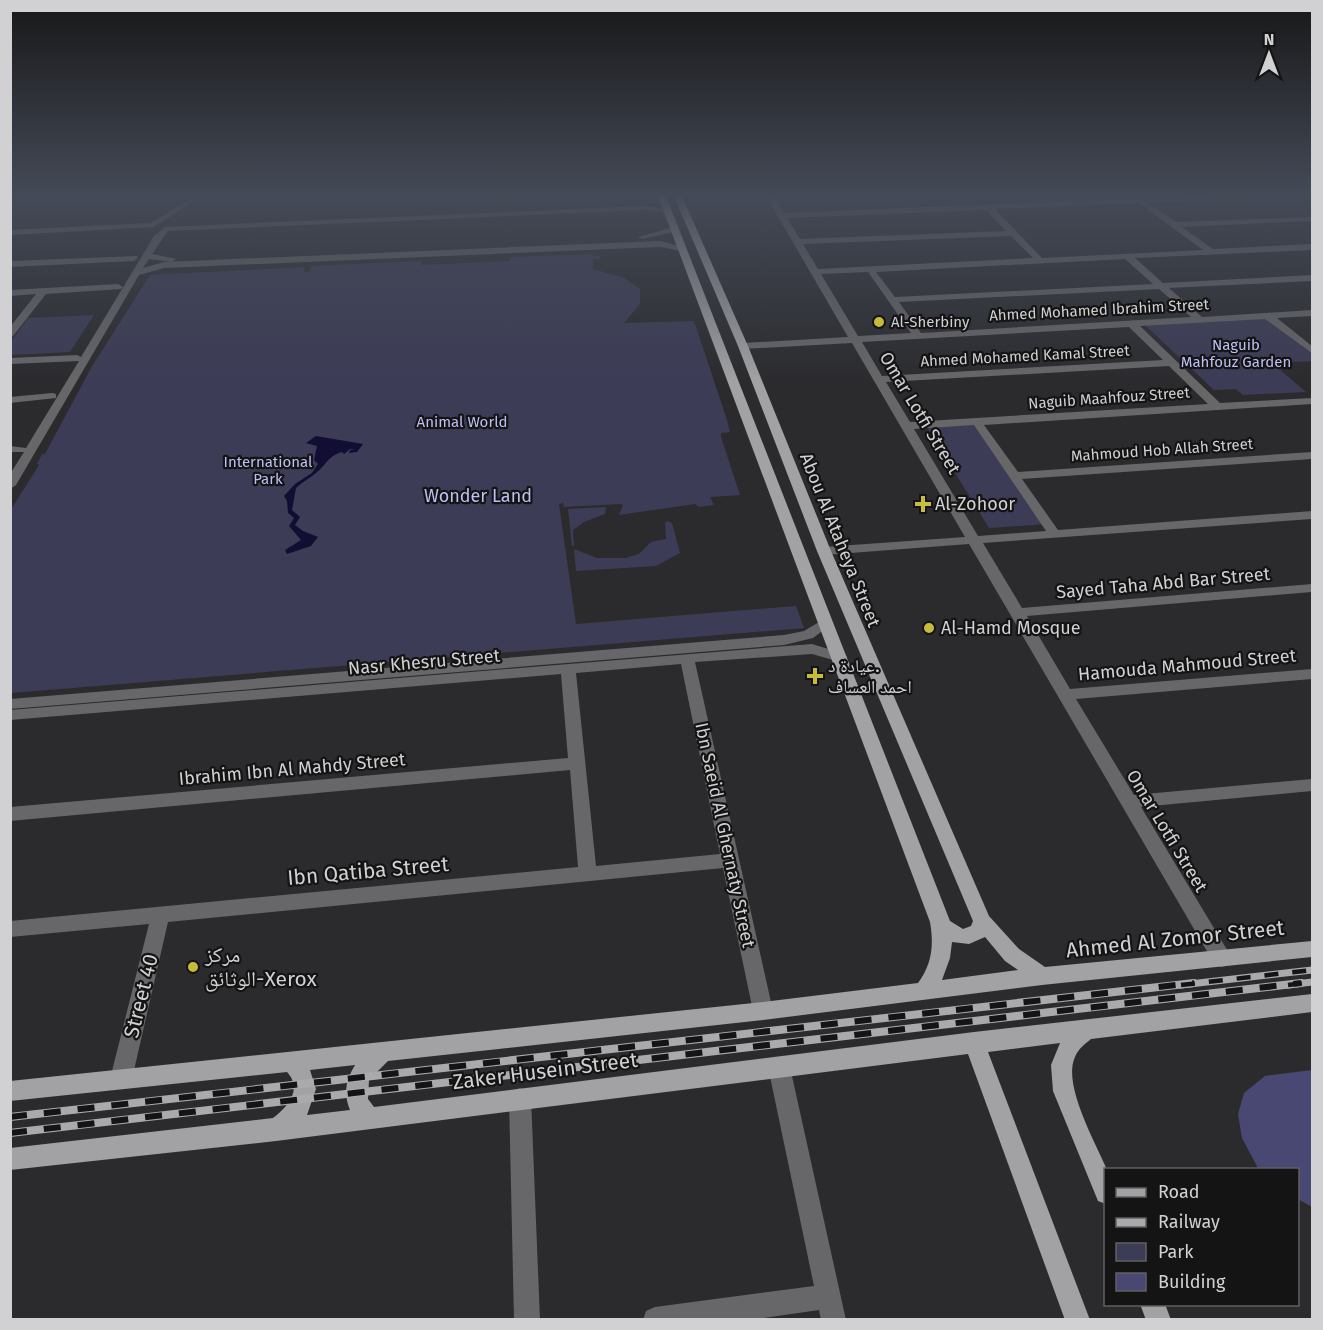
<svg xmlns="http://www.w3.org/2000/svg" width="1323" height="1330" font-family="'Fira Sans','Noto Naskh Arabic',sans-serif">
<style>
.green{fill:#3c3c56}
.water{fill:#120d32}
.building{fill:#494872}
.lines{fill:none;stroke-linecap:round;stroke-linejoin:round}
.minor{fill:#676769;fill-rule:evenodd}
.major{fill:#a2a2a5;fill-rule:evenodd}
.rail-far1-casing{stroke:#aaaaad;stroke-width:7}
.rail-casing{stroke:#aaaaad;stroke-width:8}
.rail-far1{stroke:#141415;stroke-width:4.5;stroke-dasharray:14;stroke-linecap:butt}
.rail{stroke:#141415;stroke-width:6;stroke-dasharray:17;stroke-linecap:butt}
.poi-dot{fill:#c7bb3b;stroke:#141415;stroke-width:2}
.labels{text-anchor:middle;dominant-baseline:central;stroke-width:4.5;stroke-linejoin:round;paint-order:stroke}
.far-street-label{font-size:15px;fill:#d1d1d3;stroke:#141415}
.far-poi-label{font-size:15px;fill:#d1d1d3;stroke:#141415;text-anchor:start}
.far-park-label{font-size:15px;fill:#bfbff8;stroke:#141415}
.street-label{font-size:18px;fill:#d1d1d3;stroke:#141415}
.park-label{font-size:18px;fill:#bfbff8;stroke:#141415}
.poi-label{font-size:18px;fill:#d1d1d3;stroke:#141415;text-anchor:start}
.near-street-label{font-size:21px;fill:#d1d1d3;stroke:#141415}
.near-poi-label{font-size:21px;fill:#d1d1d3;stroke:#141415;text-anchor:start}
</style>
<rect width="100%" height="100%" fill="#2b2b2e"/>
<g class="green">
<polygon points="593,254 593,256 600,256 600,259 593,259 593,269 624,278 640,289 640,304 624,323 694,321 727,420 730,432 721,433 721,437 740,495 710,497 714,505 699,507 695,504 619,515 623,505 621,504 563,507 564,503 559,504 576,624 796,606 804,628 11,693 10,511 39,465 37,464 42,454 45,454 91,368 150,275 305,267 304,272 309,272 311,266 420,261 422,265 510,261 511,257"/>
<polygon points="94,315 70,352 11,355 11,341 28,318"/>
<polygon points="1268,318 1312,353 1312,361 1272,363 1306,392 1243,395 1236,389 1214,390 1144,324"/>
<polygon points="977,424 1048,524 989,528 927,427"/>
<polygon points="606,507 605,514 584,522 573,530 574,546 572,546 568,509"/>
<polygon points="667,521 672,523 680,553 656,566 576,571 574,549 597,558 625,558 639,554 651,542 666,539 665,523"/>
</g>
<path class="water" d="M316,436L363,444L357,452L349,453L350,450H355L350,449L344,454L342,452C328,456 326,465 316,473C309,479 302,482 296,488L292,510L300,517L295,525L303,531L318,537L311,546L287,554L285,550L301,540L289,526L294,518L288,513L287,501L284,496L295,484L312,473L318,464L314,460L317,446L306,443Z"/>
<polygon class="building" points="1312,1070 1312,1207 1298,1199 1298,1170 1259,1170 1242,1138 1238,1114 1244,1093 1265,1076"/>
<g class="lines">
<g class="minor">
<polygon points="194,196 203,196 153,227 10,235 10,230 151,223"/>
<path d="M766,196H774L784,213L1140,198L1250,196L1246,198L1148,203L1176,222L1312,217V221L1182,227L1213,249L1312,244V250L1135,258L1163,283L1312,275V281L1169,288L1202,317L1312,310V316L1277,318L1312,346V353L1265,319L1140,326L1220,403L1312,398V404L984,425L1018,472L1312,452V459L1022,479L1058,530L1312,511V519L983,543L1022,608L1312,584V592L1027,616L1070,689L1312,669V679L1076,699L1134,795L1312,779V791L1141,807L1229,953L1232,959L1229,965L1222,967L1215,965L969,544L824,555L817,551L824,547L965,537L852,343L743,349L738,346L743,343L848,337ZM1139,203L1203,250L1042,258L995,209ZM986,210L1006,231L800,239L787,218ZM1011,236L1033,258L818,269L803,244ZM1125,259L1153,284L895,297L876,272ZM868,272L911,333L858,336L821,274ZM1159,289L1191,317L921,333L899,302ZM1129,327L1163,360L882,376L862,342ZM1169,366L1208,404L910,422L886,382ZM974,425L1046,531L978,536L914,429Z"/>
<polygon points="645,206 671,210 667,212 645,210 168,231 152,254 176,259 172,262 149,259 143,268 164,262 634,242 661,241 685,248 681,251 661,247 634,248 164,268 139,275 16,485 10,489 10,474 24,452 10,452 10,446 26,448 79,361 10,364 10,358 77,355 81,357 154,236 165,227"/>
<polygon points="674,227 677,227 677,231 642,239 638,237"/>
<polygon points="137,256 138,258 134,261 10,267 10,261"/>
<polygon points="118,284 123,287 121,289 46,294 13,336 10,337 10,327 36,294 10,296 10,290"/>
<polygon points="52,393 56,394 56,398 10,403 10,397"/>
<polygon points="826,618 833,623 813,638 784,645 10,709 10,699 784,635 804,631"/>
<path d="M812,644L845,654L847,657L840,662L812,654L695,662L773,1011L770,1017L763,1020L756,1017L753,1011L723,868L168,922L132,1079L129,1086L121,1089L113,1086L110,1079L149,924L10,937V921L578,867L570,770L10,821V807L568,758L561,674L10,720V710ZM681,664L720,854L596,866L576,673Z"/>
<polygon points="779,1057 787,1060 790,1067 846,1320 821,1320 819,1310 749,1320 643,1320 646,1311 655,1307 814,1286 768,1067 771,1060"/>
<polygon points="520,1088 528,1091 531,1098 540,1320 514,1320 509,1098 512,1091"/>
</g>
<g class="major">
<path d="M658,196H666L950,921L963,929L971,926L973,921L817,551L738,346L674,196H682L748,346L831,551L989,916L1019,949L1045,967L1312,941V957L1042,985L763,1020L388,1061L369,1080L368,1099L374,1107L974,1032L1312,994V1012L1091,1039C1085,1044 1078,1049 1075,1057C1062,1085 1096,1143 1107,1170H1106V1204L1098,1201L1053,1091L1051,1065L1060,1043L988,1052L1090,1320H1065L968,1054L276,1141L10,1170V1148L273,1118C288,1107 303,1089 287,1072L10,1101V1081L763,1002L918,983C932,964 934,945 930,922ZM985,937L1005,961L1018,970L942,980L950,958L952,942L969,944ZM355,1065C346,1080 343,1093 350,1110L307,1115L316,1089L310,1070Z"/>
<polygon points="1140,1304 1165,1304 1171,1320 1146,1320"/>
</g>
<defs>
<g id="rail-far1">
<polyline points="1181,985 1312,970"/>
<polyline points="1288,985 1312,982"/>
</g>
<g id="rail">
<polyline points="10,1117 1194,983"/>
<polyline points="10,1133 1301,983"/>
</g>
</defs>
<use href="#rail-far1" class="rail-far1-casing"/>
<use href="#rail" class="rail-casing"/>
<use href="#rail-far1" class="rail-far1"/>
<use href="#rail" class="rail"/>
</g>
<linearGradient id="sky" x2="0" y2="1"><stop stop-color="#181819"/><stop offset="0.51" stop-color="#444a57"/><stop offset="1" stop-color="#444a57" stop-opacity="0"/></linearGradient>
<rect width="1323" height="382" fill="url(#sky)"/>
<g class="poi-dot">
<circle cx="879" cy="322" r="6"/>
<path d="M920 495h6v6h6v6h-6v6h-6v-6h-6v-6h6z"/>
<circle cx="929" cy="628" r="6"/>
<path d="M812 667h6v6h6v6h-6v6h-6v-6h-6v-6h6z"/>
<circle cx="193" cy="967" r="6"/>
</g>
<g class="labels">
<g class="far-street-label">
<text transform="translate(1099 310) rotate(-3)">Ahmed Mohamed Ibrahim Street</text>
<text transform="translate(1025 356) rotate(-3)">Ahmed Mohamed Kamal Street</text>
<text transform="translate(1109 398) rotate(-4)">Naguib Maahfouz Street</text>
<text transform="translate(1162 450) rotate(-4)">Mahmoud Hob Allah Street</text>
</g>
<g class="far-poi-label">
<text x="891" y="322">Al-Sherbiny</text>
</g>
<g class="far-park-label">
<text x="1236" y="345">Naguib<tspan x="1236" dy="17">Mahfouz Garden</tspan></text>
<text x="462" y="422">Animal World</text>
<text x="268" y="462">International<tspan x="268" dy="17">Park</tspan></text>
</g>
<g class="street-label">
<text transform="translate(920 413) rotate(59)">Omar Lotfi Street</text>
<text transform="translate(840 540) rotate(68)">Abou Al Ataheya Street</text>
<text transform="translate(1163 583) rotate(-5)">Sayed Taha Abd Bar Street</text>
<text transform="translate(424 662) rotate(-5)">Nasr Khesru Street</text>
<text transform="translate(1187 665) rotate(-5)">Hamouda Mahmoud Street</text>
<text transform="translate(292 769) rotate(-5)">Ibrahim Ibn Al Mahdy Street</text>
<text transform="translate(1167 831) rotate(59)">Omar Lotfi Street</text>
<text transform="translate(725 835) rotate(78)">Ibn Saeid Al Ghernaty Street</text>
</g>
<g class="park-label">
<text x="478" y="496">Wonder Land</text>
</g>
<g class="poi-label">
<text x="935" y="504">Al-Zohoor</text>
<text x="941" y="628">Al-Hamd Mosque</text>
<text x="828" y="666">عيادة د.<tspan x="828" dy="21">احمد العساف</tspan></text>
</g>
<g class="near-street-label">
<text transform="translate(368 871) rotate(-5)">Ibn Qatiba Street</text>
<text transform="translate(1175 939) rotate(-6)">Ahmed Al Zomor Street</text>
<text transform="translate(141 996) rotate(-76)">Street 40</text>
<text transform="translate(545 1071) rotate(-7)">Zaker Husein Street</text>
</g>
<g class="near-poi-label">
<text x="205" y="955">مركز<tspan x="205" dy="24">الوثائق-Xerox</tspan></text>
</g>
</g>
<rect width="1323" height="1330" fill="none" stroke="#d1d1d3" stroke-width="24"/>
<rect x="1104" y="1168" width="195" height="138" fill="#141415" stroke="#606061" stroke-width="1.5"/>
<rect x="1116" y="1188" width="30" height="9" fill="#a2a2a5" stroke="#606061" stroke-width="1.5"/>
<text x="1158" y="1198" font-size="18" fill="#d1d1d3">Road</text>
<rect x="1116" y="1218" width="30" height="9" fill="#aaaaad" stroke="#606061" stroke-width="1.5"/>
<text x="1158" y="1228" font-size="18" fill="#d1d1d3">Railway</text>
<rect x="1116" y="1243" width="30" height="18" fill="#3c3c56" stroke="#606061" stroke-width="1.5"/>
<text x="1158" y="1258" font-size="18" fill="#d1d1d3">Park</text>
<rect x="1116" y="1273" width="30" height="18" fill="#494872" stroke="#606061" stroke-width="1.5"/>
<text x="1158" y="1288" font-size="18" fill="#d1d1d3">Building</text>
<g transform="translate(1269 54)" stroke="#141415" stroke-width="4.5" paint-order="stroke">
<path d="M0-4.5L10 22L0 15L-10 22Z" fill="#d1d1d3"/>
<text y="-9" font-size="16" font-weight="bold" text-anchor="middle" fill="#d1d1d3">N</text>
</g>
</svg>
